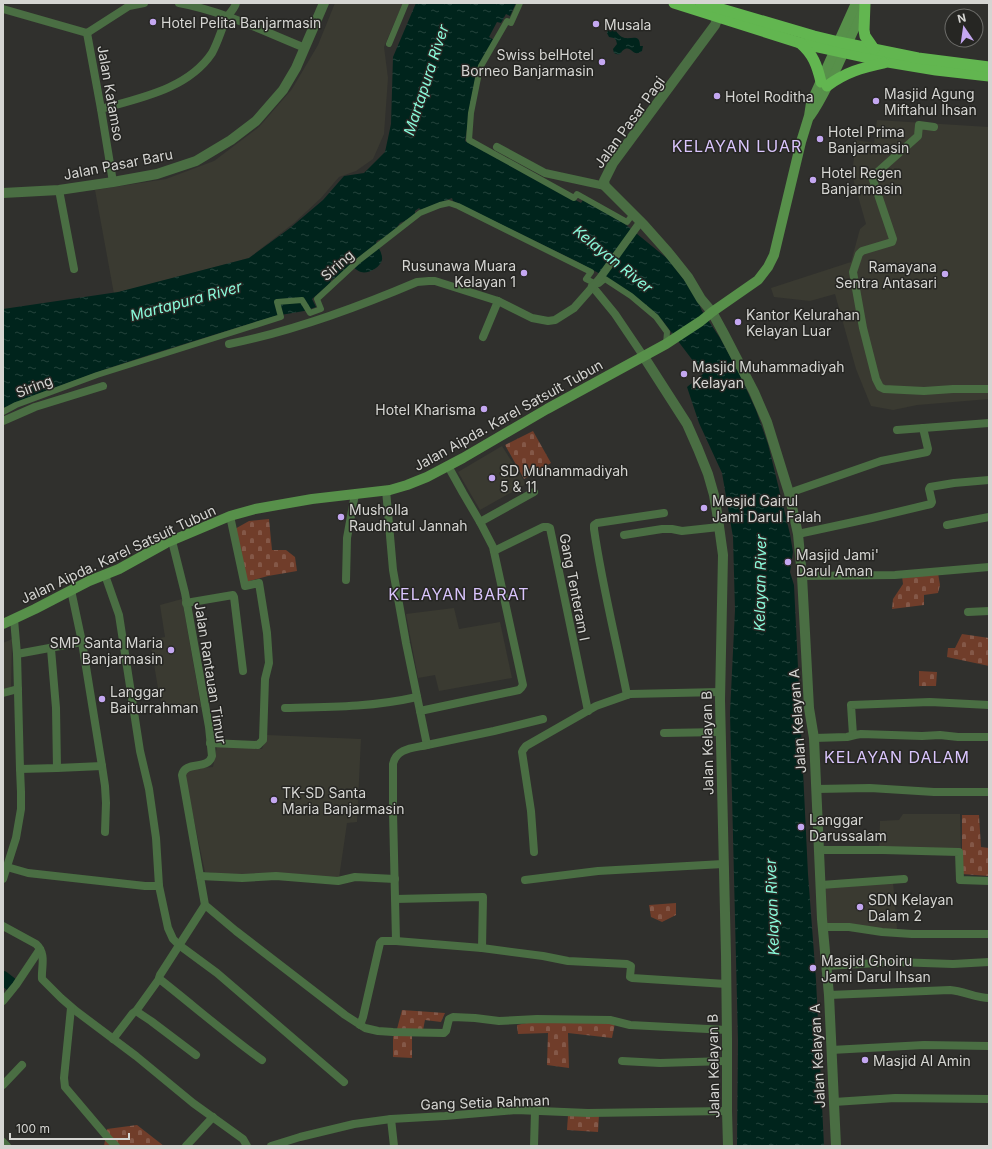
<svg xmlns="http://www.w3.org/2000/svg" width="992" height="1149" font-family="Inter,sans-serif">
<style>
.built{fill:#3a3a31}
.cemetery{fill:url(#cemetery-stones)}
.water{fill:url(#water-ripples)}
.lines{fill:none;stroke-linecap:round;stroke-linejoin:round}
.river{stroke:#00241c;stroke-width:14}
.pedestrian{stroke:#4a6e43;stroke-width:6}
.minor{stroke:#4a6e43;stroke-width:8}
.tertiary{stroke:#4a6e43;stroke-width:10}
.secondary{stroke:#57904a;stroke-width:10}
.trunk{stroke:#62b650;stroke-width:11}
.poi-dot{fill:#c4a7f1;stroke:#262623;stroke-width:1.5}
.labels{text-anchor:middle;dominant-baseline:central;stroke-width:3;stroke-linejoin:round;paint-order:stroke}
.poi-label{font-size:14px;fill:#d5d5d2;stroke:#262623;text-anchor:start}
.street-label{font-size:14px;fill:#d5d5d2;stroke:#262623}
.water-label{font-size:15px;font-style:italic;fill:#89fada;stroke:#262623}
.quarter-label{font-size:16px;letter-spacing:1px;fill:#dac5fd;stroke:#262623}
</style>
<defs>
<pattern id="cemetery-stones" width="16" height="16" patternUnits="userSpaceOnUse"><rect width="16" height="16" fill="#703d2a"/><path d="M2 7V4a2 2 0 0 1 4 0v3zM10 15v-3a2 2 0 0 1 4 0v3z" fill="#845848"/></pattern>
<pattern id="water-ripples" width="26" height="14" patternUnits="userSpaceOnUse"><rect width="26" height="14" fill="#00241c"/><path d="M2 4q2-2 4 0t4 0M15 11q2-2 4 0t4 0" fill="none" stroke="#24433c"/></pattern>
</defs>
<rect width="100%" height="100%" fill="#30302d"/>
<g class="built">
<polygon points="335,3 403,3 384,47 388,78 384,134 373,159 356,171 339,177 321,198 294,223 249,258 114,294 95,190 166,179 214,161 259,127 292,89 318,45"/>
<polygon points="877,120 989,127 989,399 917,405 893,410 871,406 856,369 835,294 810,301 774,297 771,288 851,262 860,229 866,224 852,175 856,140 874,143"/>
<polygon points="502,446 526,484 480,510 458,472"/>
<polygon points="182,599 201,707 165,714 159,694 150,640 165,637 160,605"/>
<polygon points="454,608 459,629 500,622 512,678 439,691 435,675 418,678 406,614"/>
<polygon points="12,639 11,687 3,690 3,643"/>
<polygon points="267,735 361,739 357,822 347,823 339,878 245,876 205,872 185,778 187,769 213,767 217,746 262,749"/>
<polygon points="903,814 960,814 961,853 879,851 880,821 899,820"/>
<polygon points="893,882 897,929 825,926 825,888"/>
</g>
<g class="cemetery">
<polygon points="533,431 551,463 524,479 505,445"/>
<polygon points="269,519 272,550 286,550 295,557 297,571 268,576 246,582 233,530 249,521"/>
<polygon points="938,573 940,585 938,593 924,595 924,605 892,609 893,599 903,584 902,576"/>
<polygon points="962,634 989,638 989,666 947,657 948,648 955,648"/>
<polygon points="919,671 937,672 936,686 919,686"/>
<polygon points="962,815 979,815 981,847 989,848 989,876 962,874"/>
<polygon points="676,903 676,915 662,922 651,917 649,905"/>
<polygon points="402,1010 445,1013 441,1022 425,1020 423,1030 412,1031 412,1058 393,1057 393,1037 397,1029"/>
<polygon points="531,1022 615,1023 612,1038 568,1033 569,1068 547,1065 548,1033 518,1034 517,1025"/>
<polygon points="568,1115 599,1115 598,1132 567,1130"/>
<polygon points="137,1125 164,1146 104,1146 107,1129"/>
</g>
<g class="water">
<path d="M416,3H516L510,16L506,14L501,23L497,22L489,37L494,40L477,68L465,141L581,203L583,200L620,220L669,260L694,293L702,311L720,338L737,369L756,410L768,444L790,534L793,552L790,572L794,585L808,874L816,980L824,1146H737L738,1041L730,713L735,610L733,537L722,473L699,423L687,387L703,374L662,320L606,277L576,261L453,201L452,198L421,210L419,208L415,211V214L407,220L400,223L395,230L383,239L378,240L376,242C378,247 383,254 382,260C380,268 368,274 361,272C357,271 354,267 350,265L339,276L331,280L330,283L312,299L316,307L304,311L275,316L152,354L109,368L37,394L3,408V309L118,292L249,258L290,228L323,200L344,176L364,173L385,152L391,124L393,57Z"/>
<path d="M613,27C616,30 618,35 622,37C630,41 640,32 640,46H643L642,51C633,58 632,46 625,49C620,51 622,57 614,53L613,49L617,44L616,40L614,38L609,37L607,33L608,29Z"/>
</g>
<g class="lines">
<polyline class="river" points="3,978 12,985"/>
<g class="pedestrian">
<polyline points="520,3 511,23 507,21 481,66 479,73 471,113 469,140 574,198 577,194 627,222 633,214"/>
<polyline points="389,44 406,3"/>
<polyline points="3,412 16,405 97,375 281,317 277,302 302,300 310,313 321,309 317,299 357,262 420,213 440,205 449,203 458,206 591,272 586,279 594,283 599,284 605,279 631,296 656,317 667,332 666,344"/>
</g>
<g class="minor">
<path d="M179,3C223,11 263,31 305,48"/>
<polyline points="3,9 87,33 129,6 144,3"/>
<polyline points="87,33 101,109 113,182"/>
<path d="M101,109C140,98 188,89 212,53C217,44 220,34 224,24C225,22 226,18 228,16C231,11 235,8 236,3"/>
<polyline points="934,127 919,125 918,136 872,177 893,239 892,242 862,251 859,254 853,272 863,328 876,379 880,387 884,389 924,391 953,389 989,389"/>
<polyline points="497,147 545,173 605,186"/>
<polyline points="59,190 74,269"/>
<polyline points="592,286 615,314 644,357"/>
<polyline points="483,337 498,301"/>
<path d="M229,344C294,331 356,308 417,282L429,281H435L498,301L532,318L548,321L555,320L574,308L589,291L600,278L641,221"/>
<polyline points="3,421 35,407 103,386"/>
<polyline points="897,430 989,423"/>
<polyline points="386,490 393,570 406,643 427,745 494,731 543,719"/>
<polyline points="789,493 881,461 927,452 928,449 923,428"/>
<polyline points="480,522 534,492"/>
<polyline points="947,525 989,517"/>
<polyline points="798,534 872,518 931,504 932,502 929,489 930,487 954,483 989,480"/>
<polyline points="624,535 662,529 672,529 682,531 719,527"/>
<path d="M172,541L185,593L209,727L212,756C208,771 185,760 182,775L205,905L236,931L345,1015L365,1028L378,1031L393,1032L444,1033L446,1031L449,1019L453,1017L475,1018L499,1021L537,1019L610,1020L630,1025L727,1030"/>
<polyline points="494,551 543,527 548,527 550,528 588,711"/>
<polyline points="105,575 119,615 140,751 149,789 156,838 159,886 168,928 173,939 179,945 217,973 344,1082"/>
<polyline points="802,576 895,575 989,567"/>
<polyline points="346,580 347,538 355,494"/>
<polyline points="186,603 233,595 234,597 243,671"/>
<polyline points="968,612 989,611"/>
<polyline points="17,654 82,642"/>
<polyline points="3,693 18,689"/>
<path d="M627,695C616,639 602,585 594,529V525L597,523L664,513"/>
<path d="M285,708C331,707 373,707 417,697"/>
<polyline points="420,711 519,690 521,688 523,685 493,547 480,522 463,493 448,466"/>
<polyline points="664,733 721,732"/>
<polyline points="853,735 851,705 930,702 989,705"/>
<polyline points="814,738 847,737 855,735 861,734 922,736 940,735 958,737 989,737"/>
<polyline points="210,743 258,745 263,740 265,679 269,663 267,633 259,583 245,586 230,516"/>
<polyline points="102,766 105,786 106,803 105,832"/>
<polyline points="57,768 102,766 82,642 71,590"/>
<polyline points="20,769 57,768 56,708 51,649"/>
<polyline points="816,789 870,788 934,792 989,792"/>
<polyline points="820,850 883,850 959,852 960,880 989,881"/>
<polyline points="534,852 531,811 522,752 523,750 526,746 596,706 630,694 720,692"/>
<polyline points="7,867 28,873 145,886 159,886"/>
<polyline points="200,876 242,878 276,876 338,881 355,877 395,879"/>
<polyline points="3,879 16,838 21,809 21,792 20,769 17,654 14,619"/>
<polyline points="525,880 598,871 723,864"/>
<polyline points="821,885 904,879"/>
<polyline points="395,899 483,897 482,948"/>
<path d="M205,905L160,975L159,978L162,981C195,1007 227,1035 262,1060"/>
<path d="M3,926L36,944C47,954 41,967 42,979L61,998L76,1011L136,1056L193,1103L243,1139L247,1146"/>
<polyline points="823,927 849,927 882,932 912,934 989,934"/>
<polyline points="396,941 482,948 543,956 568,961 627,964 631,966 630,977 632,978 726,984"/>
<polyline points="826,966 895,962 953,964 989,962"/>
<path d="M829,995L950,990C964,991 976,998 989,998"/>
<polyline points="3,1001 16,985 40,949"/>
<polyline points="71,1008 64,1078 65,1087 109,1139 116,1146"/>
<polyline points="136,1011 159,979"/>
<path d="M360,1025L363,1017L380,943L382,941H396L393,812V764C396,748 414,748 427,745"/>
<polyline points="113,1039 133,1013 136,1011 151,1021 196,1055"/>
<polyline points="831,1050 924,1045 989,1046"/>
<polyline points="622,1061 660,1063 726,1061"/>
<polyline points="3,1085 22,1065"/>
<polyline points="834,1102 895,1098 989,1099"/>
<polyline points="391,1119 394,1146"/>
<polyline points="3,1142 7,1146"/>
<polyline points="186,1146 213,1117"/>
<polyline points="271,1146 300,1137 354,1124 391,1119 445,1116 516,1110 588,1113 727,1111"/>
<polyline points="534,1146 535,1111"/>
</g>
<g class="tertiary">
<polyline points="718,17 715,25 613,163 604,181 605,186 644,225 668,252 688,277 701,299 712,312 724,334 754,392 767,422 789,493 798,534 802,576 809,708 814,738 822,919 829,995 836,1146"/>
<polyline points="3,193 59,190 113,182 157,174 196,161 231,140 256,121 283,90 296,68 324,3"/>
<polyline points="644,357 687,424 698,449 708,474 714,495 718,519 723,555 720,700 726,955 727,1038 727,1111 728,1146"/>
</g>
<g class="secondary">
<path d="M810,116C821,101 828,84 837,67C846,47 855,27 864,7"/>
<polyline points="3,624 35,609 89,581 119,569 166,543 204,527 230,516 255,509 312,499 390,490 407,485 427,477 463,458 547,409 666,344 701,321 712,312 758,280 768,267 774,255 801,142 809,116 811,103 856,3"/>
</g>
<g class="trunk">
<polyline points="674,3 800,43 888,62 936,70 989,76"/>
<polyline points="701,3 814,36 839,42 918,58 989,67"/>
<polyline points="865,3 864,30 865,36 874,49"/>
<path d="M800,43C813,54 817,65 821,82"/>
<path d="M827,86C846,72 861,68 884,63"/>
</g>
</g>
<g class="poi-dot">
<circle cx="153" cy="22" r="4"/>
<circle cx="596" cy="24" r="4"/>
<circle cx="602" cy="62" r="4"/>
<circle cx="717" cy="96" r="4"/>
<circle cx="876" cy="101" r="4"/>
<circle cx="820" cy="139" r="4"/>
<circle cx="813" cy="180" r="4"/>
<circle cx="524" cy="273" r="4"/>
<circle cx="945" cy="274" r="4"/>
<circle cx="738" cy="322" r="4"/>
<circle cx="684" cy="374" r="4"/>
<circle cx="484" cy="409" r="4"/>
<circle cx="492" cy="478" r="4"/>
<circle cx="704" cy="508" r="4"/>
<circle cx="341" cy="517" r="4"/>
<circle cx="788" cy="562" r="4"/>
<circle cx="171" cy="650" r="4"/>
<circle cx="102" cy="699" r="4"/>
<circle cx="274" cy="800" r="4"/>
<circle cx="801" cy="827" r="4"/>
<circle cx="860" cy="907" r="4"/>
<circle cx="813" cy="968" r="4"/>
<circle cx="865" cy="1060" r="4"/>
</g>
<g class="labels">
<g class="poi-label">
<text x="161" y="22">Hotel Pelita Banjarmasin</text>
<text x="604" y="24">Musala</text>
<text x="594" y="54" text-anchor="end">Swiss belHotel<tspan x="594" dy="16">Borneo Banjarmasin</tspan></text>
<text x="884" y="93">Masjid Agung<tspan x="884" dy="16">Miftahul Ihsan</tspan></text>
<text x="725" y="96">Hotel Roditha</text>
<text x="828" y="131">Hotel Prima<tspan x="828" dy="16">Banjarmasin</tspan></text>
<text x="821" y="172">Hotel Regen<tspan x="821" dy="16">Banjarmasin</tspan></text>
<text x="516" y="265" text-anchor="end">Rusunawa Muara<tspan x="516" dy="16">Kelayan 1</tspan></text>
<text x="937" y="266" text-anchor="end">Ramayana<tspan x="937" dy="16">Sentra Antasari</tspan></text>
<text x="746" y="314">Kantor Kelurahan<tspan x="746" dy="16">Kelayan Luar</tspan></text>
<text x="692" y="366">Masjid Muhammadiyah<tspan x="692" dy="16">Kelayan</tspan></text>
<text x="476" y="409" text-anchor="end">Hotel Kharisma</text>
<text x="500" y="470">SD Muhammadiyah<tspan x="500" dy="16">5 &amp; 11</tspan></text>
<text x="712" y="500">Mesjid Gairul<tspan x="712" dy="16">Jami Darul Falah</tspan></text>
<text x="349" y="509">Musholla<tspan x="349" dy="16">Raudhatul Jannah</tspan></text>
<text x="796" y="554">Masjid Jami'<tspan x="796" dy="16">Darul Aman</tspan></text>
<text x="163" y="642" text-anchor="end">SMP Santa Maria<tspan x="163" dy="16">Banjarmasin</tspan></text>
<text x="110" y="691">Langgar<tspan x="110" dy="16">Baiturrahman</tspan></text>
<text x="282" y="792">TK-SD Santa<tspan x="282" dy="16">Maria Banjarmasin</tspan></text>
<text x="809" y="819">Langgar<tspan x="809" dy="16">Darussalam</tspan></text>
<text x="868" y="899">SDN Kelayan<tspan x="868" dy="16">Dalam 2</tspan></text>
<text x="821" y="960">Masjid Ghoiru<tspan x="821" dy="16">Jami Darul Ihsan</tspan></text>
<text x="873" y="1060">Masjid Al Amin</text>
</g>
<g class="street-label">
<text transform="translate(111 93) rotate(80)">Jalan Katamso</text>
<text transform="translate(629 122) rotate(-54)">Jalan Pasar Pagi</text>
<text transform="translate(118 164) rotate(-11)">Jalan Pasar Baru</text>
<text transform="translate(337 265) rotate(-41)">Siring</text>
<text transform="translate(34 386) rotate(-21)">Siring</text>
<text transform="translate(508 415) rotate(-29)">Jalan Aipda. Karel Satsuit Tubun</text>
<text transform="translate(118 554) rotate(-25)">Jalan Aipda. Karel Satsuit Tubun</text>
<text transform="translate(575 587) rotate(79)">Gang Tenteram I</text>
<text transform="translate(211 673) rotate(81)">Jalan Rantauan Timur</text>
<text transform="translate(797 721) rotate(-94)">Jalan Kelayan A</text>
<text transform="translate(707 743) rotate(-91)">Jalan Kelayan B</text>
<text transform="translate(817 1056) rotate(-93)">Jalan Kelayan A</text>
<text transform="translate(713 1066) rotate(-91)">Jalan Kelayan B</text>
<text transform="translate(485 1102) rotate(-2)">Gang Setia Rahman</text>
</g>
<g class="water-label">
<text transform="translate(426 80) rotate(-72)">Martapura River</text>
<text transform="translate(613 259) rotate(39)">Kelayan River</text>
<text transform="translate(186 301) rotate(-15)">Martapura River</text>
<text transform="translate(760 583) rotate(-89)">Kelayan River</text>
<text transform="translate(772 907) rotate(-92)">Kelayan River</text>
</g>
<g class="quarter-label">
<text x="737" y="146">KELAYAN LUAR</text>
<text x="459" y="594">KELAYAN BARAT</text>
<text x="897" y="757">KELAYAN DALAM</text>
</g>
</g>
<rect width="992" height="1149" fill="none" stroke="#d5d5d2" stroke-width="8"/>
<g transform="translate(964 28) rotate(347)"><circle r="19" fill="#262623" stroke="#6c6c69"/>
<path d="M0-3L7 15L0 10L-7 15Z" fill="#c4a7f1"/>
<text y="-6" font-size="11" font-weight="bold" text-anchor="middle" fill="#d5d5d2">N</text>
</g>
<path d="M10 1133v6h119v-6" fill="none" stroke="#d5d5d2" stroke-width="2"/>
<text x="16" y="1133" font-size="12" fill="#d5d5d2" stroke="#262623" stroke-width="3" paint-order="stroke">100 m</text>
</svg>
